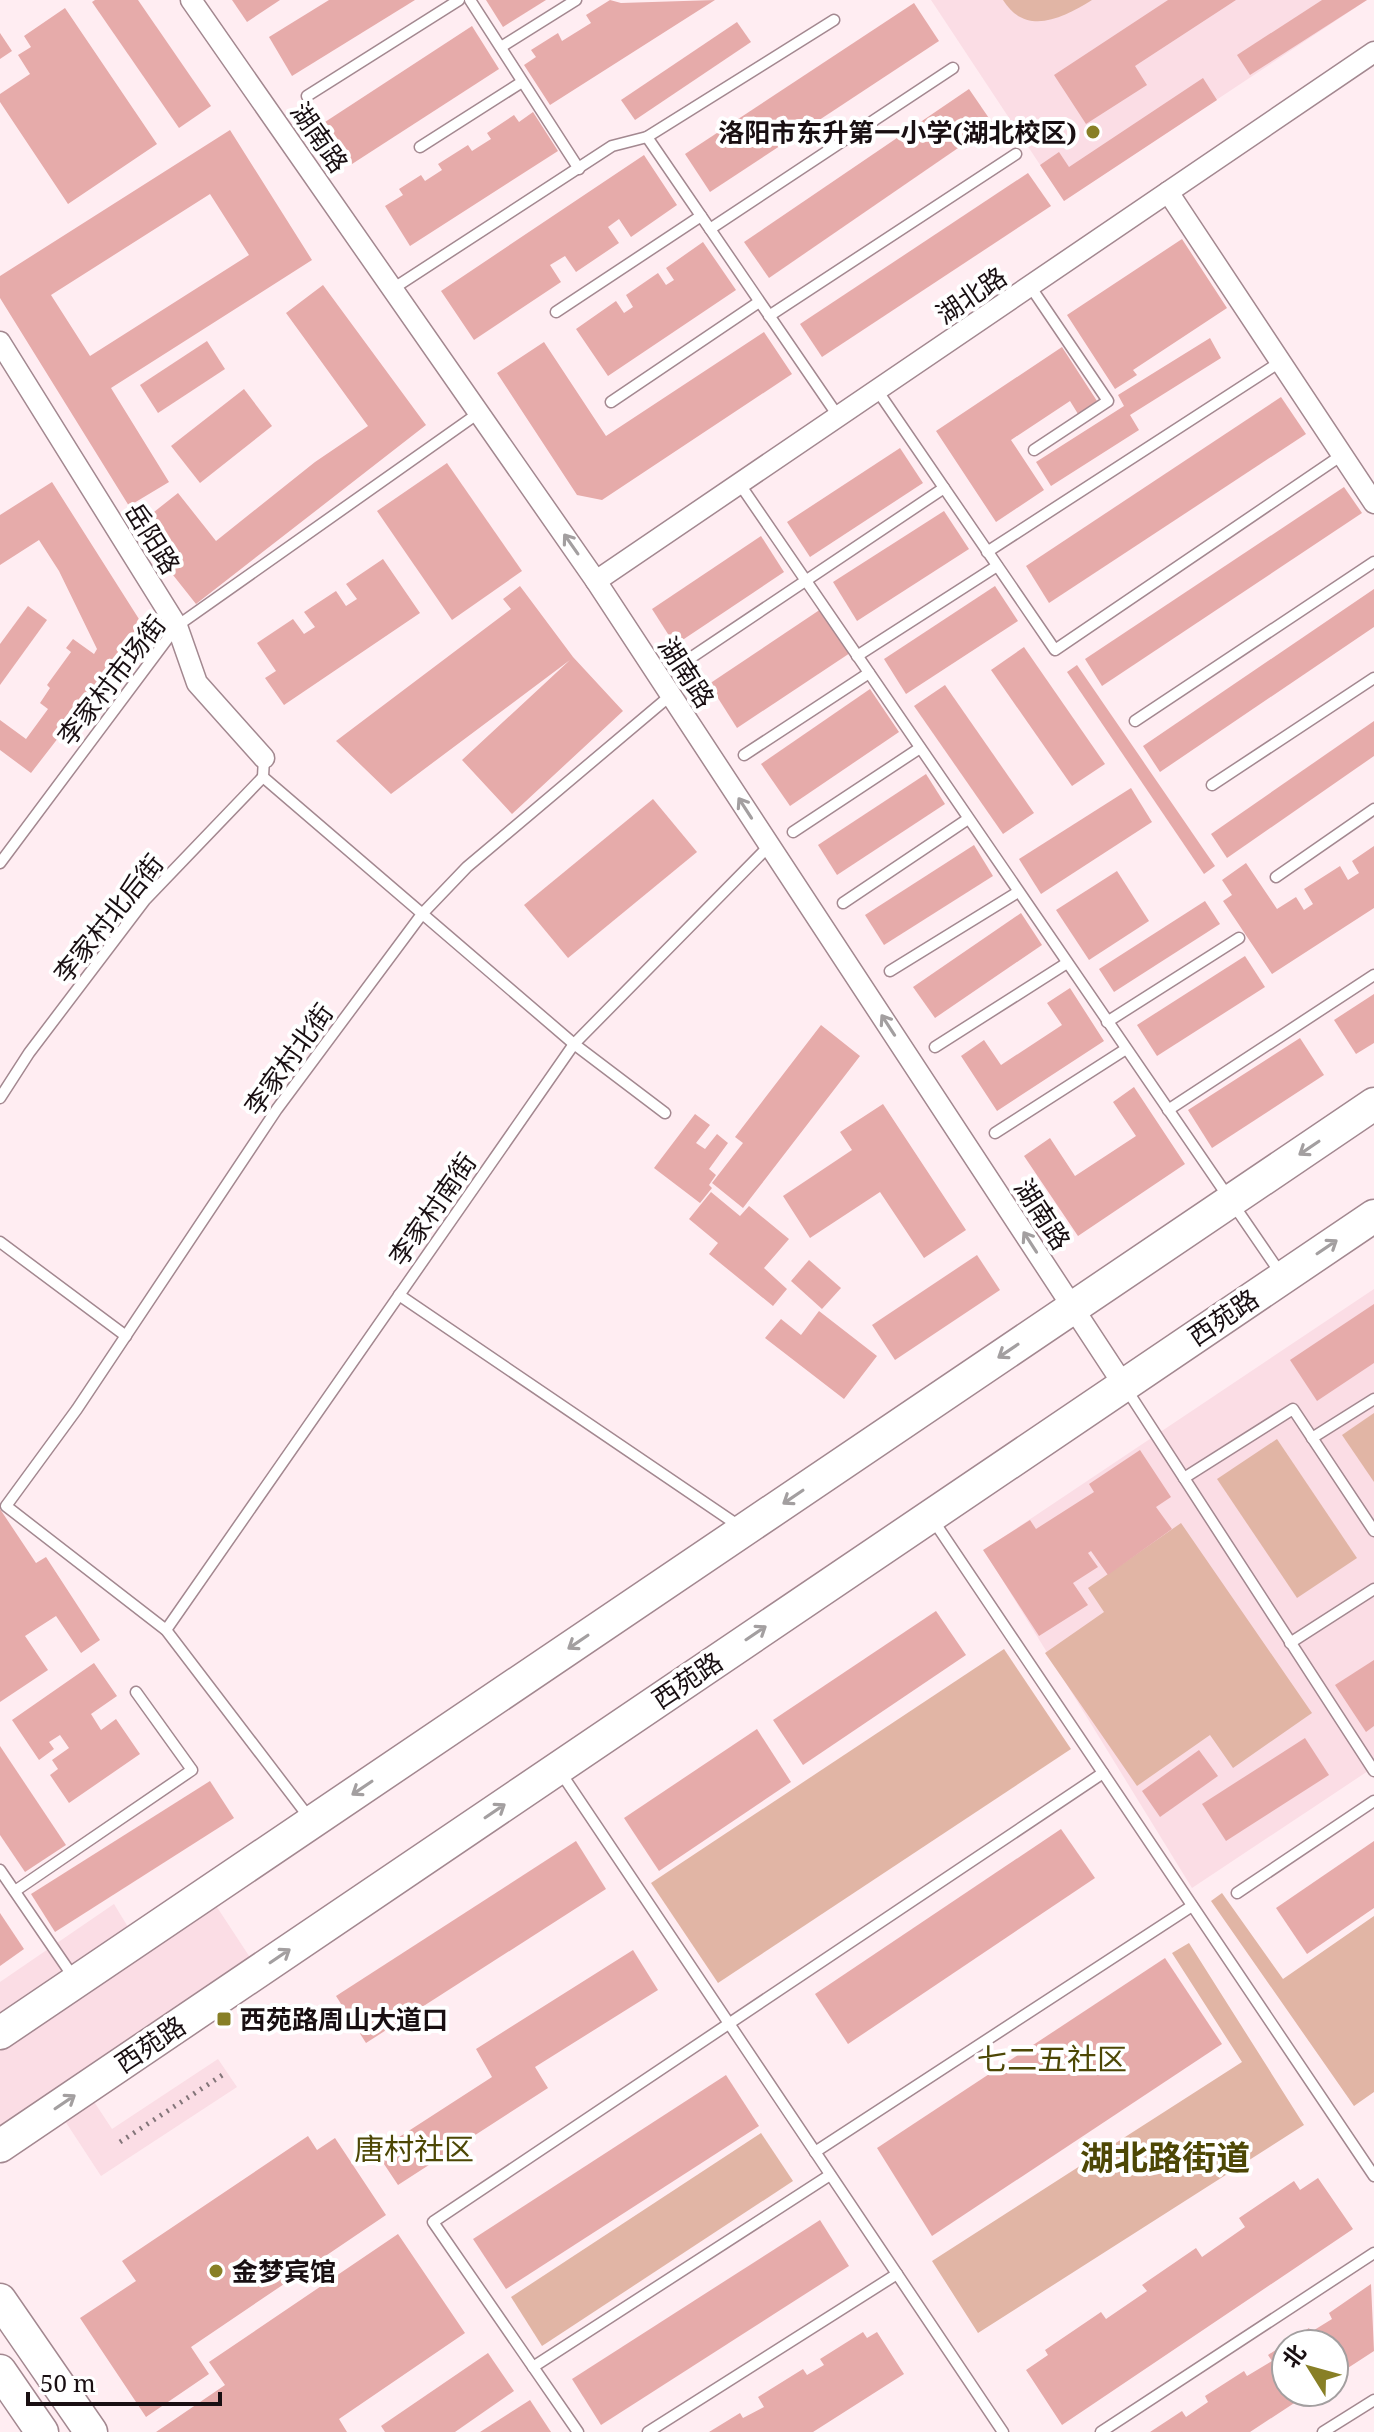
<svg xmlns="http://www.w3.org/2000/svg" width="1374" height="2432" font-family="'Noto Serif','Noto Sans SC',serif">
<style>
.built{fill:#fbdde5}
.green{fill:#e1b5a5}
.building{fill:#e6abaa;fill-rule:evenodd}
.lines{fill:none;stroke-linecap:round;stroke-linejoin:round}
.service-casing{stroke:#a38890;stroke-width:13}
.minor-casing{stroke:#a38890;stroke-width:23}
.primary-casing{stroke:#a38890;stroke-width:35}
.path{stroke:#837579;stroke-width:5;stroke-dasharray:2 6;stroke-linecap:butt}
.service{stroke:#fff;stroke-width:10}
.minor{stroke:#fff;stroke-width:20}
.primary{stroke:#fff;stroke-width:32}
.oneway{stroke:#a39fa0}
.poi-dot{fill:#887f26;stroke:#fff;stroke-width:3}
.labels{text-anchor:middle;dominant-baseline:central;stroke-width:8;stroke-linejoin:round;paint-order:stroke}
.poi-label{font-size:26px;font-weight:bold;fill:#190f12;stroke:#fff;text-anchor:start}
.street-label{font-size:26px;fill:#190f12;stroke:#fff}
.quarter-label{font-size:30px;fill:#4d4705;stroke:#fff}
.district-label{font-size:34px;font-weight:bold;fill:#4d4705;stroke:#fff}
</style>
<rect width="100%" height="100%" fill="#ffedf2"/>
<g class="built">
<polygon points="931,0 1367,0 1064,201"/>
<polygon points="1374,1289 1374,1767 1192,1888 984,1550"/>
<polygon points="209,1895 253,1962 79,2079 112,2129 218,2059 237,2087 101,2176 50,2098 0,2131 0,2036"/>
<polygon points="114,1904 131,1932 0,2020 0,1982"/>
</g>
<g class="green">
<path d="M1003,0H1092C1063,18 1026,37 1003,0Z"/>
<polygon points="1374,1413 1374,1482 1342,1435"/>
<polygon points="1277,1439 1357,1558 1297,1598 1217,1479"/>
<polygon points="1181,1523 1312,1713 1233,1768 1210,1735 1137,1786 1045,1653 1104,1612 1088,1588"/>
<polygon points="1004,1649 1071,1749 718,1983 651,1883"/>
<polygon points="1222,1893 1283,1979 1374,1916 1374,2092 1354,2106 1211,1901"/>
<polygon points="1189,1943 1304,2125 978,2333 932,2261 1242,2062 1172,1953"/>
<polygon points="761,2133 793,2181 542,2346 511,2297"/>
</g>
<g class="building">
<polygon points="95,0 138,0 211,106 179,128 92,2"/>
<polygon points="232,0 280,0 247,22"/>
<polygon points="329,0 415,0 292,76 269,37"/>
<polygon points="486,0 546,0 503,27"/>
<polygon points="610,0 621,3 715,0 550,105 524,65 536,57 531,50 558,33 562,41 591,23 586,15"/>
<polygon points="1168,0 1236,0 1135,66 1147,85 1086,124 1054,75"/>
<polygon points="1322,0 1367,0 1250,75 1237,55"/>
<polygon points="914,3 939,41 710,192 685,154"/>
<polygon points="65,8 157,144 68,204 0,102 0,94 30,74 18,55 31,47 24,36"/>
<polygon points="737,22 751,42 635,120 621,100"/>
<polygon points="472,26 499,69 352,164 325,122"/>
<polygon points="0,33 12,51 0,59"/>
<polygon points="1203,78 1217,100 1064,201 1040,165 1059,152 1069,167"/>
<polygon points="969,89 993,124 769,278 744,242"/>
<polygon points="533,112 558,151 410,246 385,206 403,195 399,189 421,175 425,181 442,170 438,164 468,145 472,151 491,139 487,133 514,115 519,122"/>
<path d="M230,130L312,260L111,388L169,482L129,506L0,298V276ZM210,194L249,255L90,356L51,295Z"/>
<polygon points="644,155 677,205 631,237 619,219 608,227 619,243 576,272 565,256 550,265 561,282 474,340 441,291"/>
<polygon points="1028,173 1051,206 822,357 800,324"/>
<polygon points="1182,239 1227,308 1133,370 1137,375 1115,389 1067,315"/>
<polygon points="703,242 736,290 608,376 576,329 616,301 624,313 633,307 626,295 658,273 666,285 674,280 666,268"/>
<polygon points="323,285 426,425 196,604 135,527 178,493 216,541 315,462 368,426 286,313"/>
<polygon points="764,332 792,374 602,500 577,495 497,373 544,342 606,436"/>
<polygon points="1210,338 1221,358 1130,415 1139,430 1051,486 1036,462 1124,406 1118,395"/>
<polygon points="207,341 225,369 158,413 140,385"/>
<polygon points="1062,347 1097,401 1078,414 1070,401 1011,440 1044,490 996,522 936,431"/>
<polygon points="244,389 272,426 200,483 171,446"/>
<polygon points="1281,397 1306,434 1049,603 1026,566"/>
<polygon points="900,448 923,483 810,557 787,522"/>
<polygon points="447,463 522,571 452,620 377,511"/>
<polygon points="52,482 144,627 31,773 0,750 0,720 26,739 48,709 40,703 50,688 47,685 71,652 66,648 73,639 94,654 97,649 59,571 39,540 0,565 0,515"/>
<polygon points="1344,487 1362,513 1102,686 1085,659"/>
<polygon points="944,511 969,549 857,621 833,582"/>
<polygon points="761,536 784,572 675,645 652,609"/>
<polygon points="383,559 420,613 284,705 265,678 276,671 257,643 293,619 304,634 315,627 304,612 336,591 346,606 357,599 346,584"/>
<polygon points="520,586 573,657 623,711 512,814 462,760 570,660 391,794 336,741 511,609 503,599"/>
<polygon points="995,586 1018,621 906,694 884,659"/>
<polygon points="1374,589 1374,627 1160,772 1143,746"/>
<polygon points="28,606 47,620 0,685 0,644"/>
<polygon points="821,609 850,653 737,728 709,684"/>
<polygon points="1024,647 1105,764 1072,786 991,670"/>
<polygon points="1077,665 1215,866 1204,874 1067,672"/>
<polygon points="945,685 1034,813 1003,834 914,706"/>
<polygon points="870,689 899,732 790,806 761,764"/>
<polygon points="1374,721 1374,756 1227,858 1211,834"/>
<polygon points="926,774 945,804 837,875 818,845"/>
<polygon points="1131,788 1152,822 1041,894 1019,859"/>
<polygon points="653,799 697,852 568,958 524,905"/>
<polygon points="974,845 993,876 884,945 865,915"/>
<polygon points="1374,846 1374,908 1272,974 1223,901 1232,895 1222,880 1246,863 1277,909 1296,897 1304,910 1313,904 1304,889 1340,866 1348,880 1359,873 1352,861"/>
<polygon points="1117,871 1149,921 1089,960 1056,910"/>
<polygon points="1205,901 1220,924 1114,992 1099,969"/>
<polygon points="1021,913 1042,945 935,1018 913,987"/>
<polygon points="1245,956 1265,987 1157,1056 1137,1025"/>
<polygon points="1070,988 1104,1041 997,1111 961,1056 984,1040 1001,1065 1062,1025 1047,1003"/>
<polygon points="1374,994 1374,1043 1356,1054 1334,1020"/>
<polygon points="821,1025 860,1056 743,1208 712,1183 743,1143 735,1137"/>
<polygon points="1300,1038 1324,1075 1212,1148 1188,1110"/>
<polygon points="1134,1087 1185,1164 1078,1236 1024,1156 1050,1138 1075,1176 1136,1136 1113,1102"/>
<polygon points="883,1104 966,1230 924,1258 880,1192 810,1238 783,1196 852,1150 840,1132"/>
<polygon points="695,1114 710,1125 696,1143 705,1149 717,1134 728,1143 709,1169 716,1175 709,1185 712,1188 700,1203 654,1168"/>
<polygon points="711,1192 740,1216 749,1206 789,1239 764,1268 787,1289 773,1306 709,1254 718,1243 689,1219"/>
<polygon points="977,1255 1000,1290 895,1360 872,1325"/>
<polygon points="809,1260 841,1288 822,1309 791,1281"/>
<polygon points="1374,1304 1374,1363 1317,1401 1290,1360"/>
<polygon points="819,1311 877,1356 844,1399 765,1338 781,1319 801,1335"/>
<polygon points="1140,1450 1171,1497 1156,1507 1172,1529 1108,1575 1091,1551 1088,1553 1098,1567 1073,1583 1088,1605 1039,1636 983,1550 1030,1520 1036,1529 1094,1492 1089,1484"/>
<polygon points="0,1509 36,1563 46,1557 100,1640 81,1653 56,1616 25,1636 48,1670 0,1702"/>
<polygon points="936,1611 966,1655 803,1765 773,1720"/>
<polygon points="1374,1660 1374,1726 1366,1732 1335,1685"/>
<polygon points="94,1663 117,1696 91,1714 101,1730 116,1719 140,1754 69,1803 50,1775 58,1769 52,1760 69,1748 60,1735 49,1742 54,1749 39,1760 12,1720"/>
<polygon points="757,1729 791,1782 659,1871 624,1818"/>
<polygon points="1305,1738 1329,1775 1226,1841 1202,1804"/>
<polygon points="0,1746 66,1845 25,1872 0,1835"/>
<polygon points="1199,1750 1218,1776 1160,1817 1142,1791"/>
<polygon points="210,1781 234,1818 55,1932 31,1894"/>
<polygon points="1061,1829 1095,1878 848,2044 815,1994"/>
<polygon points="576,1841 606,1889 366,2043 336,1996"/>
<polygon points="1374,1841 1374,1908 1307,1954 1276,1908"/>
<polygon points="0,1913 24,1949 0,1966"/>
<polygon points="633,1950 658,1990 535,2067 548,2088 398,2185 376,2152 492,2077 476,2049"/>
<polygon points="1165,1958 1222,2044 932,2236 877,2148"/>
<polygon points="726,2075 759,2126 506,2289 473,2239"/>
<polygon points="308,2136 317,2150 335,2138 386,2215 191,2347 209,2374 146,2417 80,2318 136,2281 122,2261"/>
<polygon points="1318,2178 1353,2229 1062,2425 1026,2370 1048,2355 1045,2350 1101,2312 1106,2319 1147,2291 1142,2285 1196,2248 1202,2257 1245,2227 1239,2218 1294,2181 1300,2190"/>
<polygon points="820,2220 849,2266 601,2425 572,2379"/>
<polygon points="398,2234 465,2333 339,2419 347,2432 156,2432 225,2385 209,2362"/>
<polygon points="1371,2284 1374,2351 1334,2377 1334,2344 1286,2344 1286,2392 1311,2392 1250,2432 1150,2432 1182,2411 1186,2417 1208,2402 1205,2396 1244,2371 1247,2376 1272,2361 1268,2355 1309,2328 1311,2332 1332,2319 1329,2313"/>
<polygon points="863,2332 867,2338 877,2332 904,2374 813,2432 709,2432 740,2413 743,2418 764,2407 758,2397 803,2369 807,2375 824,2365 820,2359"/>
<polygon points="488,2353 514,2391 455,2432 385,2432 381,2426"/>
<polygon points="530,2400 551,2432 480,2432"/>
</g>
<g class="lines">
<defs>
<g id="service">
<polyline points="470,0 579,169"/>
<polyline points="501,47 576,0"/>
<polyline points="307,96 459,0"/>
<polyline points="647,137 838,416"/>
<polyline points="420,147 522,82"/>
<polyline points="710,229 953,68"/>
<polyline points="1030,286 1108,401 1034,450"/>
<polyline points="394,288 612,146 647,137 834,20"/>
<polyline points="556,312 701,216"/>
<polyline points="769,316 1016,154"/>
<polyline points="877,390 1055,650 1342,455"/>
<polyline points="611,402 759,302"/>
<polyline points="739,483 1281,1274"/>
<polyline points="987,552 1280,362"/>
<polyline points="857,656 997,566"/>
<polyline points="680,665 944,488"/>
<polyline points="1135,721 1374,562"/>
<polyline points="744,755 869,673"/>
<polyline points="264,758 263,777 574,1044 665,1113"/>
<polyline points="1212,785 1374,678"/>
<polyline points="793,832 920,748"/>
<polyline points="0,863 177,626 480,412"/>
<polyline points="1276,877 1374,809"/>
<polyline points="843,903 968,819"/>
<polyline points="890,971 1018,892"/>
<polyline points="1107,1022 1239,938"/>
<polyline points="935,1047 1067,963"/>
<polyline points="0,1098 29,1053 145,900 263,777"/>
<polyline points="1168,1110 1374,975"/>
<polyline points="995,1133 1126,1049"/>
<polyline points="0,1242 126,1336"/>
<polyline points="399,1295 739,1526"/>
<polyline points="1125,1387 1374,1771"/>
<polyline points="1312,1438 1374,1399"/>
<polyline points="1184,1478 1293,1409 1374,1531"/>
<polyline points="933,1520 1374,2176"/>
<polyline points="166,1630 574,1044 770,845"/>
<polyline points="1290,1643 1374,1589"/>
<polyline points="561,1773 1003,2432"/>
<polyline points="311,1820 166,1630 6,1506 77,1409 277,1109 422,914 467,867 671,695"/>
<polyline points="0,1870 74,1978"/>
<polyline points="15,1891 192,1770 136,1692"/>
<polyline points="1237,1893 1374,1801"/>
<polyline points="815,2152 1192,1906"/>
<polyline points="533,2367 830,2175"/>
<polyline points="578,2432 433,2222 1103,1773"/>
<polyline points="648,2432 897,2274"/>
<polyline points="1101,2432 1374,2253"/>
<polyline points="1323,2432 1374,2400"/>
</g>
<g id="minor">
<polyline points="191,0 596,581 1123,1384"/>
<polyline points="1168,192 1374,503"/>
<polyline points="0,342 177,626 197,683 264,758"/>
<polyline points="596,581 1374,52"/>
</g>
<g id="primary">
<polyline points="0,2033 1374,1104"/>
<polyline points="0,2146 1374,1216"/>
<polyline points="0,2300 91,2432"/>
<polyline points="0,2371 42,2432"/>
</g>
</defs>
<use href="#service" class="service-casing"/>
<use href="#minor" class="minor-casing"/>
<use href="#primary" class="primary-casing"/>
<polyline class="path" points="120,2142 227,2072"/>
<use href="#service" class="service"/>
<use href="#minor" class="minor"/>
<use href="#primary" class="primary"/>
</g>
<defs><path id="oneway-shaft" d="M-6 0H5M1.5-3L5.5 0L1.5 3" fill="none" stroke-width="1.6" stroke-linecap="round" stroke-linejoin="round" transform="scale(2)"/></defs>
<g class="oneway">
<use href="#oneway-shaft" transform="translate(571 544) rotate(-125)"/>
<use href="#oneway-shaft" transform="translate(745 808) rotate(-123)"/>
<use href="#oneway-shaft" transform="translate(888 1025) rotate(-123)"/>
<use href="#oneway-shaft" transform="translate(1309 1148) rotate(146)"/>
<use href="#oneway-shaft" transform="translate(1030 1242) rotate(-123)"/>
<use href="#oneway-shaft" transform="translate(1327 1247) rotate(-34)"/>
<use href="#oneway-shaft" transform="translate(1008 1351) rotate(146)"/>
<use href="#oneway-shaft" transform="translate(793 1497) rotate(146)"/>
<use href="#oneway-shaft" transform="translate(756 1633) rotate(-34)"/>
<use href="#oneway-shaft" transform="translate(578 1642) rotate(146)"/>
<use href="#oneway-shaft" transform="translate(362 1788) rotate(146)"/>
<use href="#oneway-shaft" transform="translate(495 1811) rotate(-34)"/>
<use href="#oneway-shaft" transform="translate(280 1956) rotate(-34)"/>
<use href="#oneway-shaft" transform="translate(65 2102) rotate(-34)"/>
</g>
<g class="poi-dot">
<circle cx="1093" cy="132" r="8"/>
<rect x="216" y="2011" width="16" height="16" rx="4"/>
<circle cx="216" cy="2271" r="8"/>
</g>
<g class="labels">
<g class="poi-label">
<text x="1077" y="132" text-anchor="end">洛阳市东升第一小学(湖北校区)</text>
<text x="240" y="2019">西苑路周山大道口</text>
<text x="232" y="2271">金梦宾馆</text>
</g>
<g class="street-label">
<text transform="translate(320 137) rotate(55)">湖南路</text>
<text transform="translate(971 295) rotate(-34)">湖北路</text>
<text transform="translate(153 538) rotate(58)">岳阳路</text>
<text transform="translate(687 672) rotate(57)">湖南路</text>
<text transform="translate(111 680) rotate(-52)">李家村市场街</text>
<text transform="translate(108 918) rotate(-51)">李家村北后街</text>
<text transform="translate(288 1059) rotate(-54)">李家村北街</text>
<text transform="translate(432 1209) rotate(-55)">李家村南街</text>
<text transform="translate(1043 1214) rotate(57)">湖南路</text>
<text transform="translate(1223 1317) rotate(-34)">西苑路</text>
<text transform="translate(687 1680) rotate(-34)">西苑路</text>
<text transform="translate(150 2044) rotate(-34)">西苑路</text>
</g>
<g class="quarter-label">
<text x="1052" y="2058">七二五社区</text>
<text x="414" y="2148">唐村社区</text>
</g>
<g class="district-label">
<text x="1165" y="2157">湖北路街道</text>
</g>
</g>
<g transform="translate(1310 2368) rotate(307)"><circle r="38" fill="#ffffff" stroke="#a39fa0" stroke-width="2"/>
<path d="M0-6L14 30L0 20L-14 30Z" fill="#887f26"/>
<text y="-12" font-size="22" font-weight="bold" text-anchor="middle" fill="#190f12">北</text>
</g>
<path d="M28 2392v12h192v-12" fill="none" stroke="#190f12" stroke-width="4"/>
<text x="40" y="2392" font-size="24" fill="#190f12" stroke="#ffffff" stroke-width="6" paint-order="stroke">50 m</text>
</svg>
